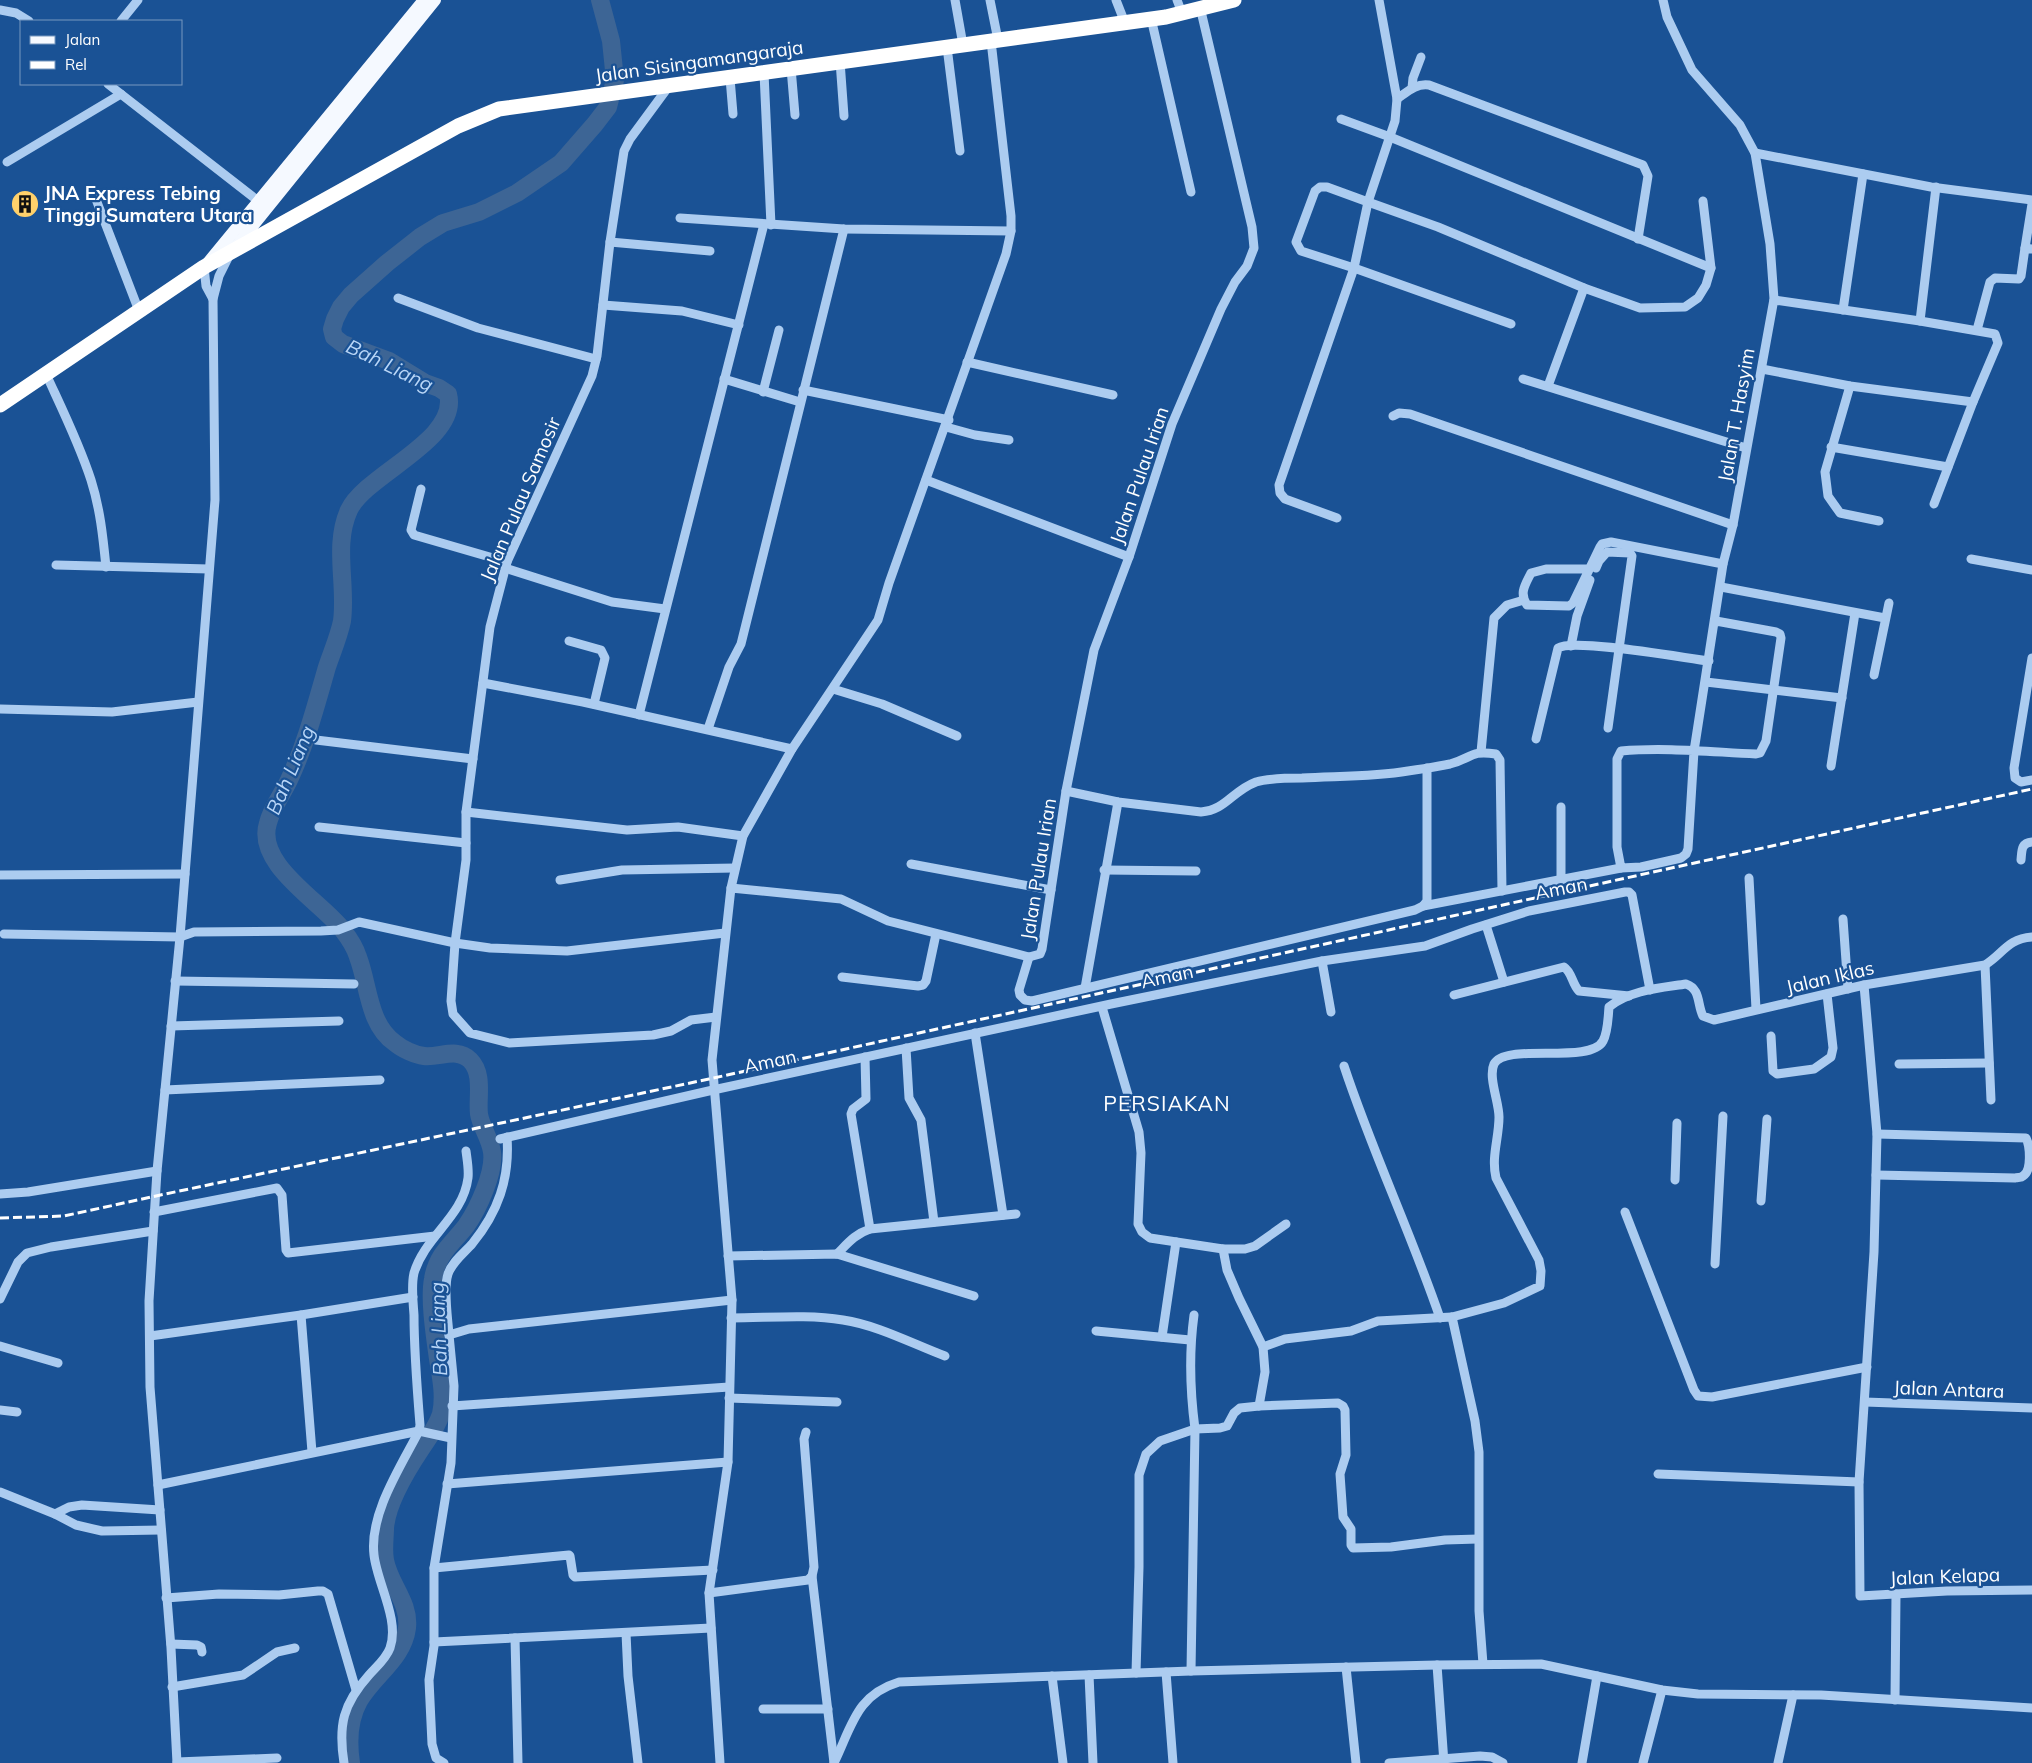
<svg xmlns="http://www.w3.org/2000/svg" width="2032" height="1763" font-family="Mulish,sans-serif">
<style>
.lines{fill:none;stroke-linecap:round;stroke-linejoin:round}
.river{stroke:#3d6595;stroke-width:18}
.minor{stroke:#acccf0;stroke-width:9}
.major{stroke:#f5f9ff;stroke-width:12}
.highway{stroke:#fff;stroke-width:15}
.rail{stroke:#fff;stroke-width:3;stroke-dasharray:9 4;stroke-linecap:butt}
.labels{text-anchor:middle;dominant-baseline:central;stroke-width:4.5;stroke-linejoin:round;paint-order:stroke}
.street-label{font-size:19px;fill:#fff;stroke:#1a5295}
.poi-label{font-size:19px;font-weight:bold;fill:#fff;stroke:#1a5295;text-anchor:start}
.water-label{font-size:20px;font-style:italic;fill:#b9d6f7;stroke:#1a5295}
.quarter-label{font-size:21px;letter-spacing:1px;fill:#fff;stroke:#1a5295}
</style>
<rect width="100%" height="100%" fill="#1a5295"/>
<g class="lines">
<path class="river" d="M351,1763C348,1743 349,1719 359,1701C374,1675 403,1659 407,1628C410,1602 389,1584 385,1560C383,1550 385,1538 385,1528C387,1503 407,1470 421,1449C428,1438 437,1427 441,1414C445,1396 441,1377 438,1359C435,1337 429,1300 433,1279C437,1254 452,1244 466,1226C478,1209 495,1172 492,1152C490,1138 481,1127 479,1114C477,1097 484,1074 470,1060C457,1047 439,1058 424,1056C415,1055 402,1049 395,1043C368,1024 369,986 358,957C355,947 349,938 342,929C320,901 255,864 268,823C272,807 282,795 289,780C306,744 316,705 327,667C332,652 339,636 342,621C347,585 333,545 349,510C366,474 460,440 448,394L439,388L425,383L389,361L343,344L334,337L332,329L335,319L341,307L351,295L387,263L420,237L443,223L479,212L517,193L561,163L595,124L608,107L615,80L611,41L600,0"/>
<g class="minor">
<polyline points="955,0 963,45"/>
<polyline points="990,0 998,40"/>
<polyline points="1116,0 1125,23"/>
<polyline points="1177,0 1182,13"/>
<path d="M1663,0L1667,17L1692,70L1740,125L1755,153L1770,244L1774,299L1733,525L1723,564L1694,751L1688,849L1686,854L1681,858L1641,867L1621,868L1617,847V759L1621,751C1666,747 1711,752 1756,754L1760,753L1766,741L1781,638L1780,634L1776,632L1716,621"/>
<polyline points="0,10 16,13 29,21"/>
<polyline points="1151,18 1191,192"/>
<polyline points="121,21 138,0"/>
<polyline points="947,47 960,151"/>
<polyline points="840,61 844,116"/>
<polyline points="791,68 795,115"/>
<polyline points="764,73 771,225"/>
<polyline points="730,78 733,114"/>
<polyline points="108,84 262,204"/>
<polyline points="669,86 630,139 624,151 610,242 597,356 592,376 507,562 490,627 466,812 466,860 455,943 451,1001 453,1014 470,1033 509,1043 653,1035 671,1031 691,1020 716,1017"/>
<polyline points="1412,88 1413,78 1421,57"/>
<path d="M1397,99C1407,92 1416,83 1429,85L1643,165L1648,176L1638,239"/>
<polyline points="1341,119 1390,137 1711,268"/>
<polyline points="1755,153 1931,187 2032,200"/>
<polyline points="7,162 121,94"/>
<polyline points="92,189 139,311"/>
<polyline points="680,218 844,229 1011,231"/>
<polyline points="610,242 710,251"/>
<polyline points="2025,248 2032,204"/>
<polyline points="204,267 206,286 213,299"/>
<polyline points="398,298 478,328 596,359"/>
<polyline points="1774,300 1920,321 1995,334 1998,343 1973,402 1934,504"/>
<polyline points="603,305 682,311 739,325"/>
<polyline points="1843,310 1863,174"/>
<polyline points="1920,321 1936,187"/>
<polyline points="1511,324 1354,268 1301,251 1296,242 1315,191 1320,187 1327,187 1368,202 1438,227 1584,288 1640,308 1685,307 1698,298 1706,285 1711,268 1703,201"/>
<polyline points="1977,330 1990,282 1995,278 2019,279 2021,276 2025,248 2032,249"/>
<polyline points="967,362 1113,395"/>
<polyline points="1762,369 1850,386 1973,402"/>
<path d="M46,374C62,409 79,443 91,480C100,508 103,537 106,567"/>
<polyline points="724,379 800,402"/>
<polyline points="1523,379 1746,448"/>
<polyline points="1548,386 1584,288"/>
<polyline points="1850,386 1825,472 1828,496 1840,513 1879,521"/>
<polyline points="803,390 949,420"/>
<polyline points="763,392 779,330"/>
<polyline points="1393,416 1399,413 1410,414 1733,525"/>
<polyline points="946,427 975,435 1009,440"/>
<polyline points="1831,447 1948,467"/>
<polyline points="926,480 1129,557"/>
<polyline points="421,489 411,530 414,535 507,562"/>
<polyline points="1337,518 1285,499 1280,493 1279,485 1354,268 1368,202 1395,121 1397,99 1379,0"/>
<polyline points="1971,559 2032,570"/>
<polyline points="56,565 209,569"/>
<polyline points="505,568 612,602 665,609"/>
<polyline points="1596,568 1599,561 1607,552 1630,553 1632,556 1608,728"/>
<path d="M1589,569H1546L1531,573C1525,585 1519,593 1527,605L1569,606L1573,603L1600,547L1602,544L1611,542L1723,564"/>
<polyline points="1721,587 1885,618"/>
<polyline points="569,641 601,650 605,658 594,704"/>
<polyline points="1571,646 1577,616 1590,580"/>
<polyline points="2032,658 2014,768 2015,778 2021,782 2032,780"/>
<polyline points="1874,675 1889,603"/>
<polyline points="1706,682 1842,698"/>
<polyline points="483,683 583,702 792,749"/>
<polyline points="833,689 882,704 957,736"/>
<polyline points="0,709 112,712 198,702"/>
<polyline points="639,715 764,224"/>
<polyline points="708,729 729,667 741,644 844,229"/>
<path d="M1536,739L1558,648C1574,638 1684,658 1709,661"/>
<polyline points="316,740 473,759"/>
<polyline points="1481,752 1494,618 1507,605 1524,600"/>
<polyline points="1831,766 1855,613"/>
<path d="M1066,791L1118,802L1201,812C1226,810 1232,791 1256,782C1270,778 1287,778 1302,778C1337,776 1373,777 1408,771C1422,769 1436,767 1450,764C1473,758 1469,750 1496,754L1500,760L1502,891"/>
<polyline points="466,812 627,830 678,827 743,836"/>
<polyline points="319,827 466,843"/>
<path d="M2021,860C2022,850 2021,843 2032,842"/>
<polyline points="911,864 1051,890"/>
<polyline points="1104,870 1196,871"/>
<polyline points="0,875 185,874"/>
<polyline points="1749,878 1756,1009"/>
<polyline points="560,880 622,870 735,868"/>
<polyline points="1561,880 1561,807"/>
<polyline points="731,888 841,899 888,921 1029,957 1040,954 1042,949 1066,791 1094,650 1129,557 1172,424 1221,309 1235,282 1247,266 1254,248 1252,227 1200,7"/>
<polyline points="1423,906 1621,868"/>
<polyline points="1843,919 1848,989"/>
<polyline points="1486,925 1504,982"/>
<polyline points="4,934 180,937 194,932 321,931 338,930 359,922 455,943 490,948 567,951 725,933"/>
<polyline points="1029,957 1019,990 1020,995 1025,1000 1032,1001 1415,910 1423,906 1427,901 1427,768"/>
<polyline points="1322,961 1331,1012"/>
<polyline points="1985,965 1991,1100"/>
<polyline points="842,977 918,986 923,985 926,981 936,934"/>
<polyline points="175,981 354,984"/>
<polyline points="1864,985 1877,1134 1874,1252 1859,1482 1860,1596 1947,1591 2032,1590"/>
<polyline points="1085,988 1118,802"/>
<path d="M1454,995L1564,967C1572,972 1572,984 1579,991L1629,996"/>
<polyline points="1102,1007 1139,1132 1141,1153 1138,1224 1142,1232 1150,1238 1223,1249 1245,1249 1255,1246 1286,1224"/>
<polyline points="171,1026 339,1021"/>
<polyline points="975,1033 1003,1215"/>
<polyline points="1771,1036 1773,1071 1777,1074 1814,1069 1831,1057 1833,1048 1827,994"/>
<polyline points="906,1048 909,1098 921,1120 934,1222"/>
<polyline points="865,1057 866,1099 853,1109 851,1114 870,1229"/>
<polyline points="1899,1064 1989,1063"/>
<path d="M1344,1066C1372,1151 1411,1233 1440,1318"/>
<polyline points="165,1090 380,1080"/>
<polyline points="500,1139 713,1090 1111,1004 1322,961 1425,946 1472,929 1529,911 1625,892 1629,892 1632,895 1650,990"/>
<path d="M1876,1175L2015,1178C2018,1177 2021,1178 2023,1176C2032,1171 2030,1146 2026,1138L1877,1134"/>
<polyline points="1675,1180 1677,1123"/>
<polyline points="0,1194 28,1192 157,1171"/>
<polyline points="1761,1201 1767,1119"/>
<polyline points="154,1212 277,1188 282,1195 286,1250 288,1253 435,1236"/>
<polyline points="1625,1212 1694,1390 1698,1396 1712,1397 1867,1367"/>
<polyline points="1223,1249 1227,1270 1239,1298 1263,1347 1265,1372 1259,1406"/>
<path d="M837,1254C848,1243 855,1234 870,1229L1016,1214"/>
<polyline points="728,1256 837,1254 974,1296"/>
<polyline points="1715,1264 1723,1116"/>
<polyline points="0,1299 18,1262 27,1253 51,1247 153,1231"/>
<polyline points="301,1315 312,1452"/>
<polyline points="1452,1317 1475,1421 1479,1452 1479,1611 1483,1664"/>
<path d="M731,1318C768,1318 807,1314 843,1320C877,1325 913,1344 945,1356"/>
<polyline points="1096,1331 1190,1340"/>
<path d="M449,1335C448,1319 443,1289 448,1274C452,1262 464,1253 472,1244C498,1212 510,1179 507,1137"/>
<polyline points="150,1336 301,1315 413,1297"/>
<polyline points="1162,1337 1176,1242"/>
<polyline points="0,1346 58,1363"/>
<path d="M1263,1347L1285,1339L1351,1331L1378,1321L1452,1317L1504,1303L1540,1286L1541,1271L1539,1260L1496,1178C1491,1157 1499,1138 1499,1117C1499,1102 1488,1077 1494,1064C1505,1042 1590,1065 1603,1041C1608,1032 1608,1018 1609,1007C1630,990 1660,988 1686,984C1701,989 1697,1005 1703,1016L1714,1020L1864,985L1985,965C2004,953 2007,939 2032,937"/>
<polyline points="729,1398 837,1402"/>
<polyline points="1865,1402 2032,1408"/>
<polyline points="452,1406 729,1387"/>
<polyline points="0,1410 17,1412"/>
<polyline points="1658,1474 1859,1482"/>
<polyline points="447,1484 728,1462"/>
<polyline points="158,1485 419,1431 451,1438"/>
<polyline points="0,1492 55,1514 69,1507 82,1505 160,1510"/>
<polyline points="55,1514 76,1525 102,1531 161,1530"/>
<polyline points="434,1568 569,1555 570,1556 573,1575 575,1577 713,1570"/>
<polyline points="812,1576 834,1763"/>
<polyline points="709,1593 808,1580 812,1576 814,1567 804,1439 806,1432"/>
<polyline points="166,1598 219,1594 279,1595 318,1591 323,1591 328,1594 356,1690"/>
<polyline points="626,1633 628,1676 638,1763"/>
<polyline points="515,1638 518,1763"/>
<polyline points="434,1642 711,1628"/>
<polyline points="171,1644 197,1645 201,1647 202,1652"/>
<polyline points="1437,1665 1444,1763"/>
<polyline points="1346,1667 1356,1763"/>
<path d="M1191,1671L1195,1429C1190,1391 1189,1352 1194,1315"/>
<polyline points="1166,1672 1173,1763"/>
<polyline points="1136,1673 1139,1567 1139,1475 1146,1454 1160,1441 1195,1429 1220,1428 1227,1426 1234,1413 1240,1408 1259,1406 1338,1403 1343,1406 1345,1410 1346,1455 1340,1474 1343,1517 1351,1529 1351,1545 1353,1548 1391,1547 1445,1540 1478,1539"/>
<polyline points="1089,1675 1093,1763"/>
<polyline points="1052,1676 1063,1763"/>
<polyline points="172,1687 243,1675 277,1652 295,1648"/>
<polyline points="1895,1700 1896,1594"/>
<polyline points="763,1709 828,1709"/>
<polyline points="177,1762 277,1758"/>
<polyline points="177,1763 171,1648 150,1387 149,1301 157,1171 180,937 215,500 213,299 219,276 229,256"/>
<path d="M344,1763C338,1725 343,1704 369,1675C376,1667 386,1659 390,1648C400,1620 377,1583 374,1555C369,1514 401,1466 419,1431L420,1425C417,1388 414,1351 414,1315C413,1301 411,1286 414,1273C425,1236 463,1217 468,1178C469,1169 467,1159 466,1151"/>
<polyline points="444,1763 436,1758 432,1744 429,1680 434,1646 434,1568 451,1463 454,1386 449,1335 469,1329 732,1300"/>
<polyline points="720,1763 709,1593 728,1462 732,1300 712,1060 731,888 743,836 792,749 878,620 889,583 1006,254 1011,231 1011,216 991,41"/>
<path d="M834,1763C852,1726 856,1695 899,1682L1191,1671L1437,1665L1541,1664L1662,1690L1698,1694L1821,1695L2032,1708"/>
<polyline points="1389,1763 1480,1756 1492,1757 1503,1763"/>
<polyline points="1582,1763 1597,1676"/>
<polyline points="1643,1763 1662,1690"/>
<polyline points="1778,1763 1793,1695"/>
</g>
<g class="major">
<polyline points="234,249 435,0"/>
<polyline points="207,264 424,0"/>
</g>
<polyline class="highway" points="0,405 204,267 458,126 499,109 1166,17 1234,0"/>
<polyline class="rail" points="0,1218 64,1216 156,1196 709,1079 2032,789"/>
</g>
<defs>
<symbol id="building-disc" viewBox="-11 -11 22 22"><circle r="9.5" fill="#ffd16b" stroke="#1a5295"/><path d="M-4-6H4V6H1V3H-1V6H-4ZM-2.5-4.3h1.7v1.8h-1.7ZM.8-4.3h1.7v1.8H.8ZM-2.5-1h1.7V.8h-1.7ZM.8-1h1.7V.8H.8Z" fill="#111"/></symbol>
</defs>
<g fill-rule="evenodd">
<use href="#building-disc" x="9" y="188" width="32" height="32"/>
</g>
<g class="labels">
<g class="street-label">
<text transform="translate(699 61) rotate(-8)">Jalan Sisingamangaraja</text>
<text transform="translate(1736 415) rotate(-80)">Jalan T. Hasyim</text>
<text transform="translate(1139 475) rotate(-71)">Jalan Pulau Irian</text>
<text transform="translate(520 499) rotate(-67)">Jalan Pulau Samosir</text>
<text transform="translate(1038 869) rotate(-81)">Jalan Pulau Irian</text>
<text transform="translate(1561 888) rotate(-11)">Aman</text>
<text transform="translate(1167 976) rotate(-12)">Aman</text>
<text transform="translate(1830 977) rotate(-13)">Jalan Iklas</text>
<text transform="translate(770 1061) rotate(-12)">Aman</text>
<text transform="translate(1949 1389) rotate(2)">Jalan Antara</text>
<text transform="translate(1945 1576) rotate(-2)">Jalan Kelapa</text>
</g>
<g class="poi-label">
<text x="44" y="193">JNA Express Tebing<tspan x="44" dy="22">Tinggi Sumatera Utara</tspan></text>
</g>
<g class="water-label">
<text transform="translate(390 365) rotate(26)">Bah Liang</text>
<text transform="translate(290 770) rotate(-67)">Bah Liang</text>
<text transform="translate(438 1329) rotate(-92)">Bah Liang</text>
</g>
<g class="quarter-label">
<text x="1167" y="1103">PERSIAKAN</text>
</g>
</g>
<rect x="20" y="20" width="162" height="65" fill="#1a5295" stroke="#7697bf"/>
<rect x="30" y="36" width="25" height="8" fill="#f5f9ff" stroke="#7697bf"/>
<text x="65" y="45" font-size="15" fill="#ffffff">Jalan</text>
<rect x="30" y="61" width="25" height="8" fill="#ffffff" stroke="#7697bf"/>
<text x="65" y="70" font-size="15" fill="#ffffff">Rel</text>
</svg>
